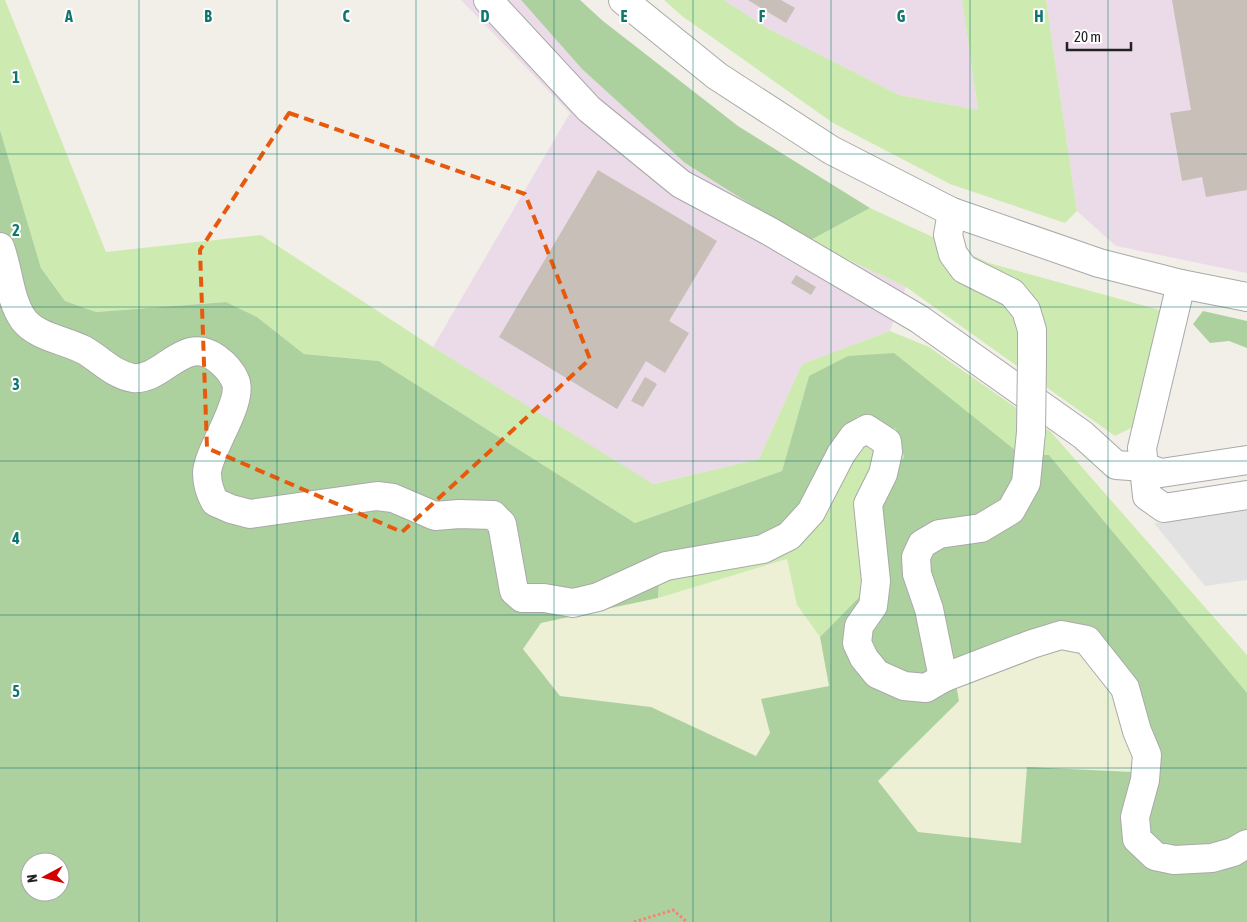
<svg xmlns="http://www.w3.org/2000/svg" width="1247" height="922" font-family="'Asap Condensed',sans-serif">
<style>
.industrial{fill:#ebdbe8}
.farmland{fill:#eef0d5}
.grass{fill:#cdebb0}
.forest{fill:#add19e;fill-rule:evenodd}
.parking{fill:#e2e2e2}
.building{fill:#c7bfb8}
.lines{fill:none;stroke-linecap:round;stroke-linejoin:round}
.minor-casing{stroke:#a9a9a9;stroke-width:30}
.path{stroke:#fa8072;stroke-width:3;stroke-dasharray:2.5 2.5;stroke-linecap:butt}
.minor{stroke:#fff;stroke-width:28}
.minor-bridge-casing{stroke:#a9a9a9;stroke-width:30;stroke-linecap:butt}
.minor-bridge{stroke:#fff;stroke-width:28}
.marked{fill:none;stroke:#e8590c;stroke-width:4;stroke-dasharray:10 6;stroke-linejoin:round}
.grid{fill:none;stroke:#0f766e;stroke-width:1;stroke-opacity:0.55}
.grid-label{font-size:16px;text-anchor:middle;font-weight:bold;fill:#0f766e;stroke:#fff;stroke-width:4;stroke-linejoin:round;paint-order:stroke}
</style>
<rect width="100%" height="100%" fill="#f2efe9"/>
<g class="industrial">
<polygon points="461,0 521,0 582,69 685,163 809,241 906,287 890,331 802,364 759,459 652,484 433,347 570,113"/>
<polygon points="724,0 962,0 978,110 899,95 767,28"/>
<polygon points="1046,0 1247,0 1247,273 1116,246 1077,211"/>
</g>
<g class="farmland">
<polygon points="788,559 797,605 820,637 829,686 761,699 770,733 756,756 651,707 560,696 523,649 541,623 658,598"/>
<polygon points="1061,623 1129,685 1133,772 1021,843 918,832 878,781 959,701 953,667"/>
</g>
<g class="grass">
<polygon points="0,0 5,0 106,252 261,235 433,347 653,484 759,459 802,364 890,331 929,347 1051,432 1247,655 1247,693 1049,455 1021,455 809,376 782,471 635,523 379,361 304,354 257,317 226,302 96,312 65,301 41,268 0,130"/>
<polygon points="664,0 724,0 767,28 899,95 978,110 962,0 1046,0 1077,211 1065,223 950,184 833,123 682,16"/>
<polygon points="870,208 989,263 1160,310 1133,427 1115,436 906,287 809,241"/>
<polygon points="858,416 896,429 904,457 876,500 882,574 820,637 797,605 787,559 658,598 660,565 806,507 839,433"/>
</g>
<g class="forest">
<polygon points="521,0 580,0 603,21 738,126 870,208 809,241 685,163 582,69"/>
<path d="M0,130L41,268L65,301L96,312L226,302L257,317L304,354L379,361L635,523L782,471L809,376L848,356L894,353L1021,455H1049L1247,693V922H0ZM858,416L896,429L904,457L876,500L882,574L820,637L829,686L761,699L770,733L756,756L651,707L560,696L523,649L541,623L658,598L660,565L756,541L806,507L839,433ZM1090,633L1128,685L1133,772L1027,767L1021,843L918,832L878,781L959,701L953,667ZM30,862H60V892H30Z"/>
<polygon points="1203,311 1247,321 1247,348 1229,341 1210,343 1193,324"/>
</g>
<polygon class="parking" points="1247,510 1247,580 1205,586 1154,523"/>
<g class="building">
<polygon points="748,0 781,0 795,8 786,23"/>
<polygon points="1172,0 1247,0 1247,190 1206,197 1202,177 1182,181 1170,113 1191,110"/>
<polygon points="598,170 717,241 669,321 689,333 665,373 646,361 617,409 499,337"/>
<polygon points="796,275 816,287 811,295 791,283"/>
<polygon points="645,377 657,384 643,407 631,401"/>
</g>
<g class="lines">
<defs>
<g id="minor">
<polyline points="488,0 589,109 681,184 769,231 919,319 1083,435 1116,465 1145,467 1161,473 1247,460"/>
<polyline points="623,0 717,76 831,150 952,212 1099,263 1181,284 1247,297"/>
<polyline points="952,212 948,235 953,254 964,269 1012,293 1026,310 1032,330 1032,358"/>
<path d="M0,247C9,271 9,298 23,319C36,337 65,340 84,350C100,359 114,375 133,378C163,381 184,334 216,358C223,363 231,371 235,380C245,401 208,450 207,473C207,484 210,493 215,502L231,509L250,514L377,496L393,498L435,516L459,514L493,515L502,524L514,591L522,598H544L573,603L598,597L666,566L763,549L789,536L811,512L841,454L854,436L867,429L887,442L888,452L883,474L868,504L876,581L873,606L859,626L857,643L864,658L877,674L904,686L926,688L943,678L1032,644L1061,635L1087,640L1125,688L1137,731L1147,755L1145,780L1135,817L1137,839L1155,856L1174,860L1212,858L1233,852L1247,844"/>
<polyline points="1181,284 1142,448 1147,496 1164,508 1247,495"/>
<polyline points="943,678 929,609 917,574 916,557 922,544 939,534 981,528 1011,510 1026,483 1031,432"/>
</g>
</defs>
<use href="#minor" class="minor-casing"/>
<polyline class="path" points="634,922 673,910 687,922"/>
<use href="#minor" class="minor"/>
<defs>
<polyline id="minor-bridge" points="1031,432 1032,358"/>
</defs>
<use href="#minor-bridge" class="minor-bridge-casing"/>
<use href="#minor-bridge" class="minor-bridge"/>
</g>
<path class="marked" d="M289,113L525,194L590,359L402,532L207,448L200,250Z"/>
<path class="grid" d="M139,0V922M277,0V922M416,0V922M554,0V922M693,0V922M831,0V922M970,0V922M1108,0V922M0,154H1247M0,307H1247M0,461H1247M0,615H1247M0,768H1247"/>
<g class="grid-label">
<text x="69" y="22">A</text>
<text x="208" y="22">B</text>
<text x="346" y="22">C</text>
<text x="485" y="22">D</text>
<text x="624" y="22">E</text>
<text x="762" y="22">F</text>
<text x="901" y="22">G</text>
<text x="1039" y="22">H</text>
<text x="16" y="83">1</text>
<text x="16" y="236">2</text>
<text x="16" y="390">3</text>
<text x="16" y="544">4</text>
<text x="16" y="697">5</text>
</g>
<g transform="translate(45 877) rotate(263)"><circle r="24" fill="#ffffff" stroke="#a7a7a7"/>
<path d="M0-4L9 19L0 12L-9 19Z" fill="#d40000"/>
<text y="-8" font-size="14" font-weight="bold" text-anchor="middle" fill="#222222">N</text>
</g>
<path d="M1067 42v8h64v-8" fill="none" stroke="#222222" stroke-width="2.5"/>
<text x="1074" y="42" font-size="15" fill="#222222" stroke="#ffffff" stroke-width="4" paint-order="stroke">20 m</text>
</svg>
